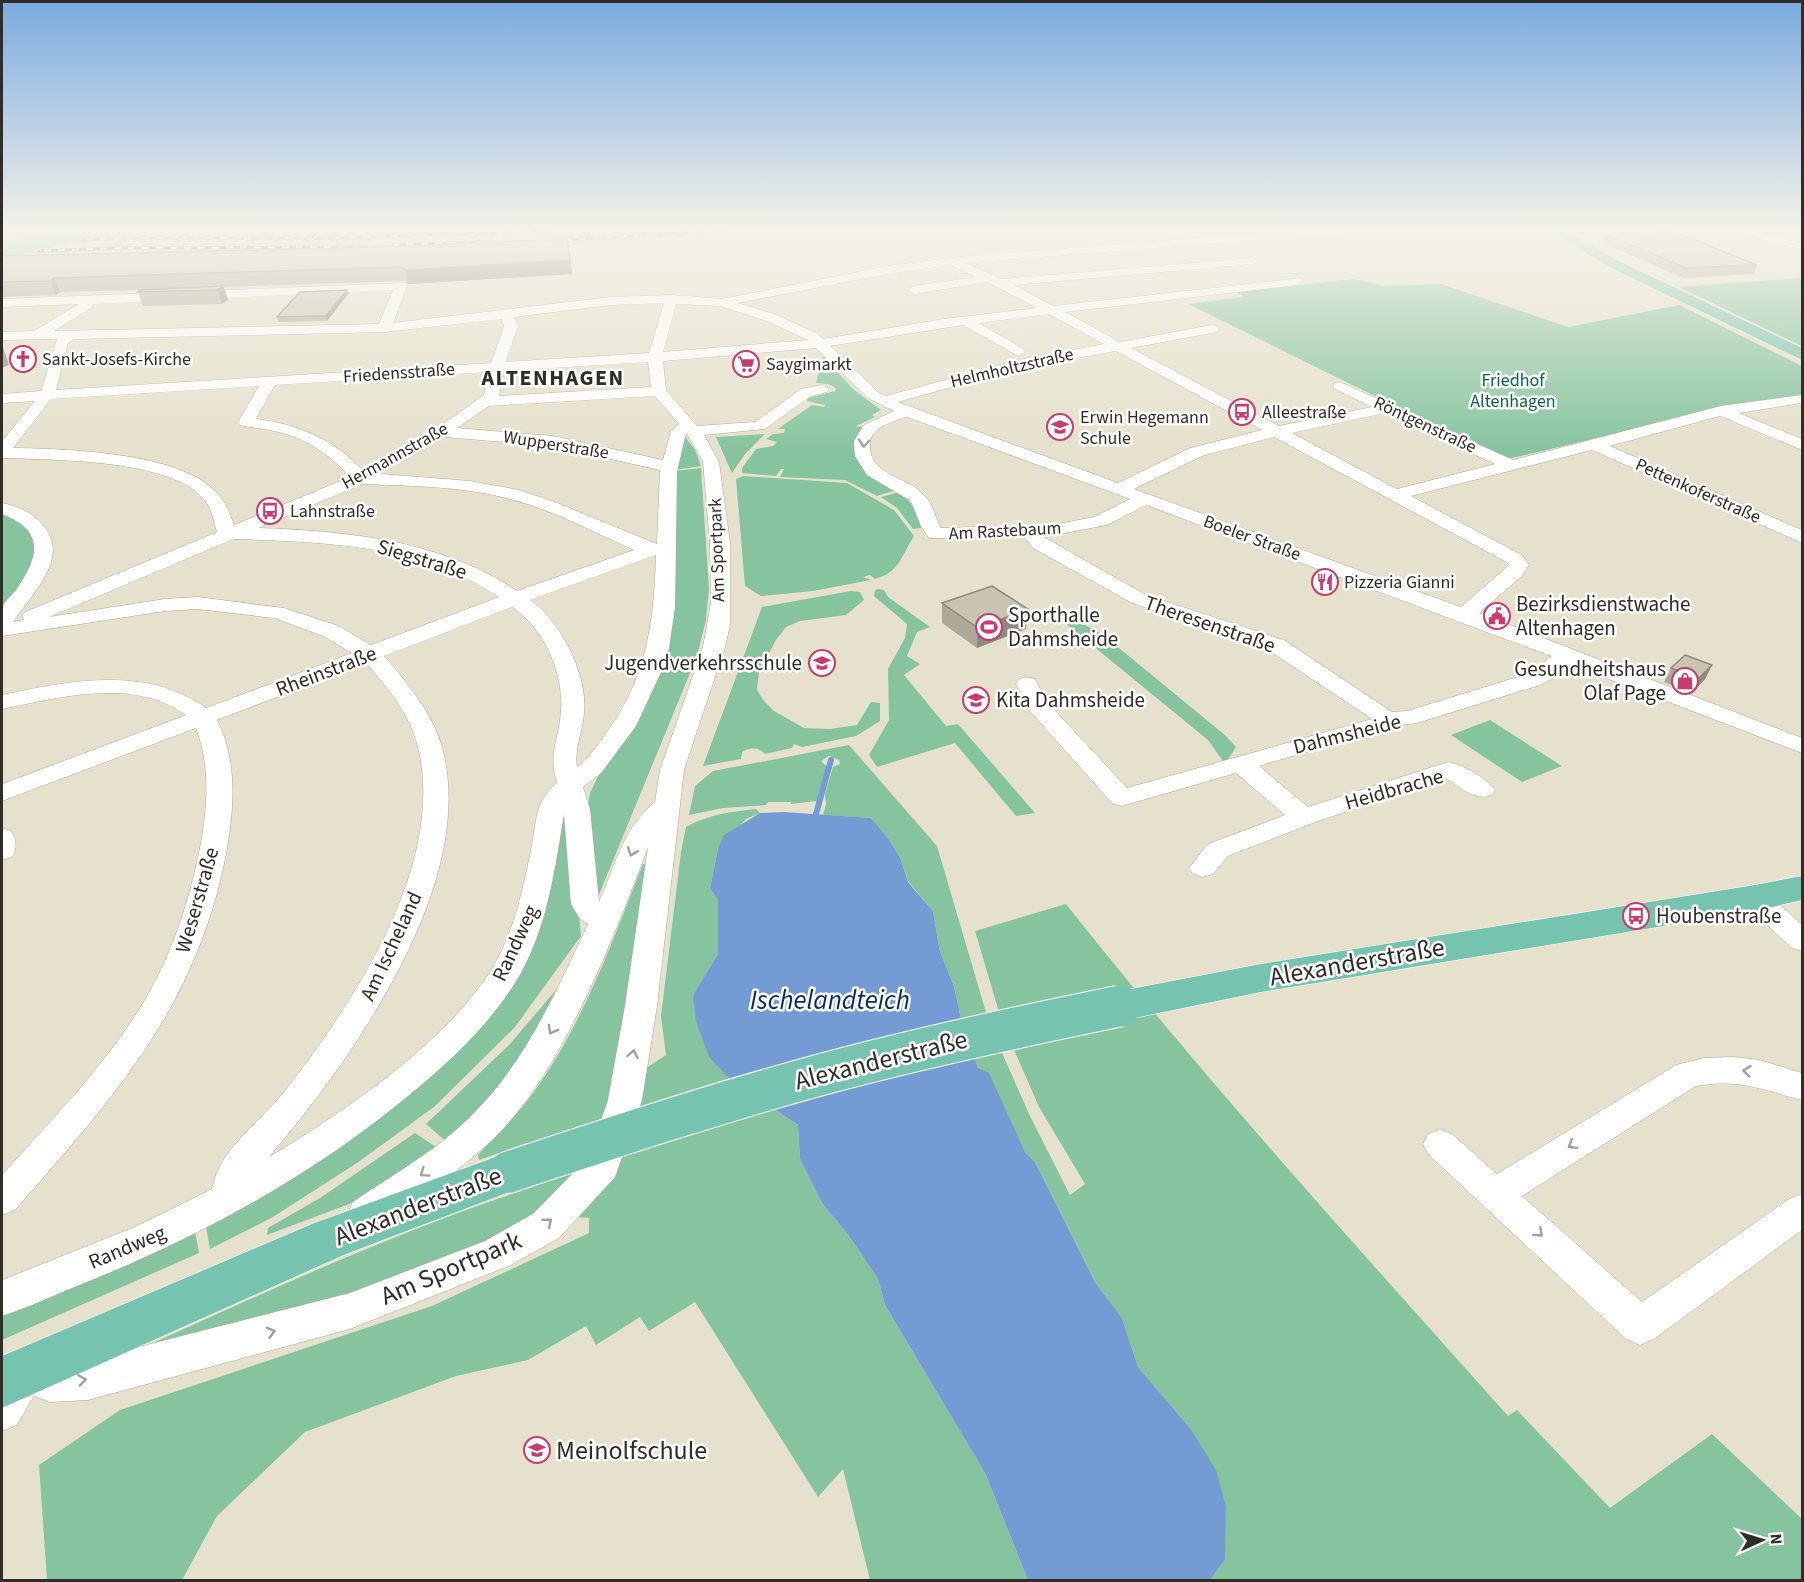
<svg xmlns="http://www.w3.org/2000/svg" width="1804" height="1582" font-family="'Source Sans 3',sans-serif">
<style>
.green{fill:#86c49f}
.water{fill:#759bd5}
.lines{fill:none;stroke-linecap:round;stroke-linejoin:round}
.stream{stroke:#759bd5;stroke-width:6}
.minor-casing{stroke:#afaa97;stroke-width:1}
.major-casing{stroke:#fff;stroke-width:1}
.minor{fill:#fff;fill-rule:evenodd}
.major{fill:#76c4af;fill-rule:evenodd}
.rail-casing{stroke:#57544a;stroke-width:3}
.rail{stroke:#fff;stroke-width:2;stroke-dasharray:7;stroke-linecap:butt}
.major-bridge-far1-casing{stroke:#fff;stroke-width:16;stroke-linecap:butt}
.major-bridge-casing{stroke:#fff;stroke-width:43;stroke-linecap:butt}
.major-bridge-far1{stroke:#76c4af;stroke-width:16}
.major-bridge{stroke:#76c4af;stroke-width:41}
.wall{fill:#ada998}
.shaded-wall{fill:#8d897c}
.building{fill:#c9c4b1;stroke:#8d897c;stroke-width:1.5}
.oneway{stroke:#a1a09d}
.labels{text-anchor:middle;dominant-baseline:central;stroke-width:5;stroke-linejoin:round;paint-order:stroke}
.far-poi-label{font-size:18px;fill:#2f2d26;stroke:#fff;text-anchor:start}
.far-street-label{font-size:18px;fill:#2f2d26;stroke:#fff}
.far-park-label{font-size:18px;fill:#0e653f;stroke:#fff}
.street-label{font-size:21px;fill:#2f2d26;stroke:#fff}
.poi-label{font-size:21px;fill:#2f2d26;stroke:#fff;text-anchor:start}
.far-district-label{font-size:22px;font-weight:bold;letter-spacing:1.5px;fill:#2f2d26;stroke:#fff}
.near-street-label{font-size:26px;fill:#2f2d26;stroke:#fff}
.near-poi-label{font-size:26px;fill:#2f2d26;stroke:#fff;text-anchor:start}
.near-water-label{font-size:27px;font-style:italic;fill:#062b5f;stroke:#fff}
</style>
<rect width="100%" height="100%" fill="#e6e1cd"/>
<g class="green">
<polygon points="1802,278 1802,346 1679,287"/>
<polygon points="1355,279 1384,286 1441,284 1568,327 1679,305 1802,366 1802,397 1739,404 1512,458 1502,456 1387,402 1188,304 1244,297 1236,292"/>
<polygon points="823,356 853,389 881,410 872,415 875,417 856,426 863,427 858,448 896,490 877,496 845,480 780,477 784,469 781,469 776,476 742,473 742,468 756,449 773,446 777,442 766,439 773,434 784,433 785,429 778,429 812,405 824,407 825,405 807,401 808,398 835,391 836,388 828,384 816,383"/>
<polygon points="765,434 745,454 732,473 716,437"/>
<polygon points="684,435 695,450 701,466 674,470"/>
<polygon points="701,468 709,589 706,620 697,656 598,897 587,812 590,793 602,768 638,715 674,471"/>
<path d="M743,476L847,483L894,510L914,536C901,556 900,572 875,579L870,575L863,577L871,580L813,591L761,596L745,586L736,479Z"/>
<path d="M900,492C912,503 918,512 921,528L913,529L897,508L881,497Z"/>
<polygon points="2,508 8,510 44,542 2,623"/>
<polygon points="879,589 884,590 888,597 930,627 917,632 907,656 920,664 904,675 946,726 958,724 1035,813 1016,816 955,743 877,767 869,755 889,720 888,669 905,638 907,624 874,596 875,590"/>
<path d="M851,591L860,592L864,600L846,615L800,621L786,627L776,640L759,672L757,690L764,701L774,711L804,728L830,729L857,725L871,702L880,703V721L856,736L802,747L794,744L792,748L765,754C759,747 750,747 742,752L741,759L703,766L762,607Z"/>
<polygon points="1060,619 1085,625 1102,634 1226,736 1236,747 1225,764 1208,740"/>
<polygon points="1490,720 1562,766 1522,782 1451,735"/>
<path d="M849,745L937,846L990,1026L1030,1116L1070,1195L1085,1184L1039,1107L1002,1022L975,931L1066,904C1206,1081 1358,1248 1508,1416L1517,1410L1610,1508L1712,1434L1802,1519V1580H1210L1225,1560L1190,1428L1138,1367L1122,1318L1095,1282L1035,1162L1025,1152L978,1068L961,1019L954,986L940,952L933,911L908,881L901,860L871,818L823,815L826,804L825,794L833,767L840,764L839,760L829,756L821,761L827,767L817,801L791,804V802H768L766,805L723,808L689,815L695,786L713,771Z"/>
<path d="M756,809L760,813L746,819L718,849L710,888L718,901V954L693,995L729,1078L798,1125L800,1159L822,1203L849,1236L878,1279L885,1305L985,1473L1028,1580H870L843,1469L818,1497L695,1302L649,1331L640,1317L596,1345L586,1326L528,1360L456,1376L305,1432L217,1516L182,1580H47L39,1465L120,1410L432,1306L589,1233V1218L566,1216L637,1074L666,1055L661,1016L681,852L686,827C710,814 730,812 756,809Z"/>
<polygon points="567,813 570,814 581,936 515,1027 434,1107 357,1163 273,1217 210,1249 205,1221 238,1205 523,966 545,915 561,819 563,815"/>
<path d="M643,864H649L615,1076L606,1115L571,1180L546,1205L498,1238L376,1289L149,1347L155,1342C275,1288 396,1232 521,1191L527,1143L479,1160L478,1155C496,1135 517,1115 533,1093C583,1024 612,943 643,864Z"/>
<polygon points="573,970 515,1072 449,1144 426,1124 509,1045"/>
<polygon points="415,1133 442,1151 365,1198 267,1235 268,1228 320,1198"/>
<polygon points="194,1226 199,1253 2,1340 2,1305"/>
</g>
<polygon class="water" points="784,812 871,818 889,840 901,860 908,882 933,911 940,952 954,986 961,1019 978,1068 989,1073 1025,1152 1035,1162 1095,1282 1122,1318 1138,1367 1190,1428 1216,1470 1226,1506 1225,1560 1210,1580 1028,1580 985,1473 885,1305 878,1279 849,1236 822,1203 800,1159 798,1125 729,1078 709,1057 696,1021 693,995 718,954 718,901 710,888 718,849 724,835 760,813"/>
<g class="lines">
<polyline class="stream" points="816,814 831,760"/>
<defs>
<g id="minor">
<path d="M1331,228H1375L1370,231L965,263L1002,279L1253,258L1259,261L1253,264L1014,285L1053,306L1301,278L1303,281L1297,285L1065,312L1120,342L1212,325L1217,326L1219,329L1217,332L1131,348L1279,426L1372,407L1335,389L1333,386L1335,383L1340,382L1513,460L1721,406L1802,395V403L1739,413L1802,439V450L1720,416L1610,446L1802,530V543L1592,450L1411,496L1522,555L1529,565L1522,576L1479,613L1802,738V753L1569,664L1552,679L1540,685L1417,723L1393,726L1259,766L1308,807L1448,762C1463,765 1486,777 1495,790L1491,796C1473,800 1460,787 1445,778L1313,823L1228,856L1213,874L1203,877L1193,874L1189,868L1208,844L1285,815L1236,773L1122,806L1113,804L1029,710L1016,684L1019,679L1027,677L1035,679L1047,702L1127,788L1372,719L1268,650L1132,603L1033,548L1024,537L929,538L921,526L911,501L867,475L855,456L854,441L864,425L894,411L868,398L816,348L663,361L666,390L697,426L755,422L801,389L822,385L829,389L827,392L811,396L765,429L704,435L719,462L730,543V625L725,647L684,770L657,1006L642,1100L615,1177L559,1238L511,1265L350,1329L88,1400L50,1402L34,1396L17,1425L2,1431V1373L11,1359L25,1353L50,1362L88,1360L350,1293L485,1241L533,1214L588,1158L608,1100L625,1006L648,847C615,935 565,1065 499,1133C464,1169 419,1196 379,1224L366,1229L353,1224L348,1213L353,1202C394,1174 441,1148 475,1112C527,1059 557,990 588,924L580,919L571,904L564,814C555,868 548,922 522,971C497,1016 459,1053 420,1086C318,1173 202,1236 77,1286C52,1296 27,1308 2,1316V1280L137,1226L212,1189C214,1181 216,1172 221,1164C235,1139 266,1115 284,1092C352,1005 447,864 418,747C410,714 387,687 366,663L217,720C238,761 234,810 226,854C196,1008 114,1097 15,1210L2,1215V1175C54,1117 112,1059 150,991C173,950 188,903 198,858C207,815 212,770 196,728L2,801V784L186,715C134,677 60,697 2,709V695C68,681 146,665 206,708L352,653L323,636L274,618L198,609L165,611L2,636C2,628 0,616 2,608C4,602 12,595 16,590C39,557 46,531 2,514V503C17,506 32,512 42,524C72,557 32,594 13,622L24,620L22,616L25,612L217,532C214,522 212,510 206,502C175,458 50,460 2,458V441L35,401L2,403V394L41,391L57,339L2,340V332L34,331L79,304L2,307V299L405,283L407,286L393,323L611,297L673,295L722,299L888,266L958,257ZM950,265L976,277L914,286L908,290L914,294L987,282L1037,308L944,319L823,339L818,334L774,314L737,303L888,274ZM393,290L379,324L54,331L91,308L93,304ZM664,303L649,353L506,362L518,326L514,317L611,305ZM676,304L720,306L764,320L808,340L663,352ZM1049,314L1104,344L1018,360L886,396L878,392L830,346L963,325L1018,356L1025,352L1023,349L979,323ZM502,319L504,326L491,363L56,390L68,343L74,339L384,332ZM1116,351L1262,430L1190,448L1118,483L898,402L1020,368ZM648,362L651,387L499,396L504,371ZM489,372L484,395L436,429L363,471C334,439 298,424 256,419L275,385ZM259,386L238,422L240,425C251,428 263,428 274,431C304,437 330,454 350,477L234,525C230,514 226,502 217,493C181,452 65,449 13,448L51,399ZM655,396L679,424L671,431L663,460L553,436L457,428L489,406ZM1385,413L1495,464L1397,489L1292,433ZM907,417L1130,499L1094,517L1053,525L941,528C935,517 933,504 924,495C907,476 867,475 870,443C872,426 893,422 907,417ZM686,433L703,462L710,543L711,603L703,647L660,770L655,802C622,829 616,865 599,902L590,809L583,787L601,773L636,726L662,670L669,648L675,607L677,471ZM445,437L553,446L660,470L657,544L555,502L519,490L470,481L381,474ZM1274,437L1508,563L1509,565L1461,607L1134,489L1202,456ZM363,484C412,486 463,486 510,499C553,510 593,532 634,550L517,591C442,540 346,531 258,528ZM1146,505L1551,656L1536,669L1524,675L1407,711L1392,712L1284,640L1146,595L1044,537L1107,525ZM234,539C323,542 422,544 499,597L371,645L339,626L284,608L198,597L165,599L49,617ZM656,555C654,625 646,682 602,739C594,749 587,760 577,767C574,750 583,730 584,713C588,675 561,621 530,600ZM512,607C544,628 564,673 561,711C559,741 548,752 557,783C551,788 543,797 540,805C535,818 534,836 531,850C524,884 517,918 502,950C465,1031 344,1112 269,1157C352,1060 479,882 442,747C433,714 406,681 384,656Z"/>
<path d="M1732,228C1756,228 1779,239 1802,243V249L1774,244Z"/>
<path d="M2,828L11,831C17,840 17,849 12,857L2,860Z"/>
<polygon points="1755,888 1765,891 1802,925 1802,951 1792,948 1745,905 1741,898 1745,891"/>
<path d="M1733,1057L1760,1060L1802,1073V1100C1762,1090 1740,1078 1696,1086L1522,1196L1642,1302L1789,1199L1802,1194V1230L1654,1339L1640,1345L1626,1339L1428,1154L1423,1144L1428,1134L1440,1129L1452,1134L1497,1174L1676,1065L1704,1058Z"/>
</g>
<g id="major">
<polygon points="80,228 109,228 102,232 75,235 73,232"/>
<polygon points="1545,228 1562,228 1619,261 1802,348 1802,360 1609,267"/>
<polygon points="1802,876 1802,900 1755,911 1261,992 1120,1021 1106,1017 1100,1006 1106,995 1120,991 1261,964 1755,885"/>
<polygon points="509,1152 525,1158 532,1172 525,1186 346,1254 2,1408 2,1356 312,1224"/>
</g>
</defs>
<use href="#minor" class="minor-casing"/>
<use href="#major" class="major-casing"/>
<use href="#minor" class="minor"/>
<use href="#major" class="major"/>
<defs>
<g id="rail">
<polyline points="299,229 326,228"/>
<polyline points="469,235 578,228"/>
<polyline points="178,239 253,237"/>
<polyline points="244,239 316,237"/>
<polyline points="307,239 478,233"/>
<polyline points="550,241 760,228"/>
<polyline points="2,242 187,237"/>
<polyline points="393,245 483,242"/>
<polyline points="2,252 120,248 400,247"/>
</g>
</defs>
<use href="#rail" class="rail-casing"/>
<use href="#rail" class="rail"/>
<defs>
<polyline id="major-bridge-far1" points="2,251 80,232"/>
<path id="major-bridge" d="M509,1172C614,1137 720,1102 827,1073C924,1047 1022,1026 1120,1006"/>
</defs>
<use href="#major-bridge-far1" class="major-bridge-far1-casing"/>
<use href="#major-bridge" class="major-bridge-casing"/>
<use href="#major-bridge-far1" class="major-bridge-far1"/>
<use href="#major-bridge" class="major-bridge"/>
</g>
<g class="wall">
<polygon points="230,228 284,228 231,230"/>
<polygon points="1606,234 1757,265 1754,274 1683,278 1603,243"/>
<polygon points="2,256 572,269 572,274 408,284 405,281 224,287 228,300 222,304 143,306 138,292 141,290 60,292 56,295 2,297"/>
<polygon points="347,290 348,294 327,321 278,322 277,317"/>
<polygon points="942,603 1026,629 977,648 942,623"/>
<polygon points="1712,665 1705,679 1692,693 1664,682 1671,668"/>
</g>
<g class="shaded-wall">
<polygon points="570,256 572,274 408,284 405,270"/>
<polygon points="54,278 60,292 56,295 51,281"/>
<polygon points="223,286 228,300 222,304 218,290"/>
<polygon points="347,290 348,294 327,321 326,316"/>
<polygon points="2,345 8,361 9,365 2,368"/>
<polygon points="1028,609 1026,629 977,648 978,628"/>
<polygon points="1712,665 1705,679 1692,693 1698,679"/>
</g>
<g class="building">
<polygon points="1672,231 1757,265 1686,268 1606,234"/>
<polygon points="567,239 570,260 405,270 402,267 54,278 51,281 2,282 2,256 382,247"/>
<polygon points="223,286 218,290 138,292 141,290"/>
<polygon points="347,290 326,316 277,317 300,292"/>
<polygon points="992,586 1028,609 978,628 942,603"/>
<polygon points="1685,655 1712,665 1698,679 1671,668"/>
</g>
<defs><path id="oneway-chevron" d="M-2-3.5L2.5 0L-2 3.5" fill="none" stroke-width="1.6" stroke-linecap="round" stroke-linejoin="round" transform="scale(1.5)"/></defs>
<g class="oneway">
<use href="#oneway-chevron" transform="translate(864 443) rotate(95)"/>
<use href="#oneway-chevron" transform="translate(632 852) rotate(111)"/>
<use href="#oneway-chevron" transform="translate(552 1030) rotate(119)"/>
<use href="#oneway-chevron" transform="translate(633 1054) rotate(-80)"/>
<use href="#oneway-chevron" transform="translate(1747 1071) rotate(-174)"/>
<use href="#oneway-chevron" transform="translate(1572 1145) rotate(148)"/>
<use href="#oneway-chevron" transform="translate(424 1173) rotate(145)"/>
<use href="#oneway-chevron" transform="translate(548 1222) rotate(-40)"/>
<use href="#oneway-chevron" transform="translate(1539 1233) rotate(42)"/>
<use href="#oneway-chevron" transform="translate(271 1332) rotate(-15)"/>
<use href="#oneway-chevron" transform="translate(82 1380) rotate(-7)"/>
</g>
<linearGradient id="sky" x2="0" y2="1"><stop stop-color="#7aaae0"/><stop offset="0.51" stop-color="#f4f2e8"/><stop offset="1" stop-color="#f4f2e8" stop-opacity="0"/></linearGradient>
<rect width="1804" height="449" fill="url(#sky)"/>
<defs>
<symbol id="church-ring" viewBox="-11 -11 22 22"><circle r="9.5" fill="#fff" stroke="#c83b6c" stroke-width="1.5"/><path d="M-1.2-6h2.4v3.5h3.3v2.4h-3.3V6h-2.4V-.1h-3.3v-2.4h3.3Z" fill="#c83b6c"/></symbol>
<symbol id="supermarket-ring" viewBox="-11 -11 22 22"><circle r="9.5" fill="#fff" stroke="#c83b6c" stroke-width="1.5"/><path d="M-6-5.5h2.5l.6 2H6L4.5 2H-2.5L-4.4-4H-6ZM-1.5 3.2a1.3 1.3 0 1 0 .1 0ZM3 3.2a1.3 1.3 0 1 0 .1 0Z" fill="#c83b6c"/></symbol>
<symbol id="bus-ring" viewBox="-11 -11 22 22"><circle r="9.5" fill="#fff" stroke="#c83b6c" stroke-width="1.5"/><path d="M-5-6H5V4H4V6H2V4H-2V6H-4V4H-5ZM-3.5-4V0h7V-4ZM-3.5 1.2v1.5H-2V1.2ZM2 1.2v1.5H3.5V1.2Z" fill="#c83b6c"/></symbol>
<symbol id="school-ring" viewBox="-11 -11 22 22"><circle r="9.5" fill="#fff" stroke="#c83b6c" stroke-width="1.5"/><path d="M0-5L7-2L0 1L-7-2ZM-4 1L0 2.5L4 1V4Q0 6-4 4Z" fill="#c83b6c"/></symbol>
<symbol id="restaurant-ring" viewBox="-11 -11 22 22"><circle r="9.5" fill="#fff" stroke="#c83b6c" stroke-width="1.5"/><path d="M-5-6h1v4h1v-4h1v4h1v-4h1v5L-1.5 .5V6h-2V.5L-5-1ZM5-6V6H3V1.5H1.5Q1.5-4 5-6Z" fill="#c83b6c"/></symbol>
<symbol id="civic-ring" viewBox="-11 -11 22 22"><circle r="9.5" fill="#fff" stroke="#c83b6c" stroke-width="1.5"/><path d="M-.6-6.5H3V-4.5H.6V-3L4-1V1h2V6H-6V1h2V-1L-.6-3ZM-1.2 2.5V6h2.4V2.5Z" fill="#c83b6c"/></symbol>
<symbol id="stadium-ring" viewBox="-11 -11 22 22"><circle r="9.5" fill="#fff" stroke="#c83b6c" stroke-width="1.5"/><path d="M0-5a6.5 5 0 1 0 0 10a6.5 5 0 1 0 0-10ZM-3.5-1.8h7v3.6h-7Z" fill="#c83b6c"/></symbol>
<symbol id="shop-ring" viewBox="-11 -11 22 22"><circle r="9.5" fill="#fff" stroke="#c83b6c" stroke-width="1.5"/><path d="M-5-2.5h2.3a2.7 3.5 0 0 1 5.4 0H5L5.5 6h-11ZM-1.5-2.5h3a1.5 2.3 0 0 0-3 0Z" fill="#c83b6c"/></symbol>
</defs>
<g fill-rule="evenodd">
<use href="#church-ring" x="8" y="344" width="30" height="30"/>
<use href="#supermarket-ring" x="731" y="349" width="30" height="30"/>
<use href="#bus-ring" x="1227" y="397" width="30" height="30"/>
<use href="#school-ring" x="1045" y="412" width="30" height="30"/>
<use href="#bus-ring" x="255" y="496" width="30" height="30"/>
<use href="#restaurant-ring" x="1310" y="567" width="30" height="30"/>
<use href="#civic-ring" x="1482" y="601" width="30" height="30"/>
<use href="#stadium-ring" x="974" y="612" width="30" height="30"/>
<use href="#school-ring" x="807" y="648" width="30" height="30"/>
<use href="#shop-ring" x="1670" y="666" width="30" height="30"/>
<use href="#school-ring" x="961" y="685" width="30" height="30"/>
<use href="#bus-ring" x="1621" y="901" width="30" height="30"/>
<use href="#school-ring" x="522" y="1435" width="30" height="30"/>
</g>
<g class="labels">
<g class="far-poi-label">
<text x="42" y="359">Sankt-Josefs-Kirche</text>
<text x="766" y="364">Saygimarkt</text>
<text x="1262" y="412">Alleestraße</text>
<text x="1080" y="417">Erwin Hegemann<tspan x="1080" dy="21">Schule</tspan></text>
<text x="290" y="511">Lahnstraße</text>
<text x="1344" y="582">Pizzeria Gianni</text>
</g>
<g class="far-street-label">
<text transform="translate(1012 368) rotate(-13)">Helmholtzstraße</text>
<text transform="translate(399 373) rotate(-4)">Friedensstraße</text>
<text transform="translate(1425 425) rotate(25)">Röntgenstraße</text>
<text transform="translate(556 445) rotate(9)">Wupperstraße</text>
<text transform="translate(395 456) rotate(-29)">Hermannstraße</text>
<text transform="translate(1698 491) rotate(24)">Pettenkoferstraße</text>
<text transform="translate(1005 531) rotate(-3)">Am Rastebaum</text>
<text transform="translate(1252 538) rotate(20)">Boeler Straße</text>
<text transform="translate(717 550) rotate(-92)">Am Sportpark</text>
</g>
<g class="far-park-label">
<text x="1513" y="380">Friedhof<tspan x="1513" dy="21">Altenhagen</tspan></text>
</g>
<g class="street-label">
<text transform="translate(422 559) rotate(17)">Siegstraße</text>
<text transform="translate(1210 624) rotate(19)">Theresenstraße</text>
<text transform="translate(326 671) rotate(-21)">Rheinstraße</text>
<text transform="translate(1347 734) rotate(-14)">Dahmsheide</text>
<text transform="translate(1394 789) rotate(-16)">Heidbrache</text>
<text transform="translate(197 900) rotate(-74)">Weserstraße</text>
<text transform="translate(515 943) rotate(-65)">Randweg</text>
<text transform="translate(391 946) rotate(-65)">Am Ischeland</text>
<text transform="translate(127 1247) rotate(-23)">Randweg</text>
</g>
<g class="poi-label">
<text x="1516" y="604">Bezirksdienstwache<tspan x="1516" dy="24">Altenhagen</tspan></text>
<text x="1008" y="615">Sporthalle<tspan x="1008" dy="24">Dahmsheide</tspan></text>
<text x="802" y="663" text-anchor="end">Jugendverkehrsschule</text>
<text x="1666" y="669" text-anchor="end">Gesundheitshaus<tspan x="1666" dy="24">Olaf Page</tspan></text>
<text x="996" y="700">Kita Dahmsheide</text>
<text x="1656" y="916">Houbenstraße</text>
</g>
<g class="far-district-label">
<text x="553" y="378">ALTENHAGEN</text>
</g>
<g class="near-street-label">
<text transform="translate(1357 962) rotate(-10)">Alexanderstraße</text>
<text transform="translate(881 1060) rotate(-14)">Alexanderstraße</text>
<text transform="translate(418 1206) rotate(-21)">Alexanderstraße</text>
<text transform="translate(451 1268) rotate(-23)">Am Sportpark</text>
</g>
<g class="near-poi-label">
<text x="556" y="1450">Meinolfschule</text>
</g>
<g class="near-water-label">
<text x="830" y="1000">Ischelandteich</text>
</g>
</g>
<rect width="1804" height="1582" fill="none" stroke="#2f2d26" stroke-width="6"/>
<g transform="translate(1762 1540) rotate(86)" stroke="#ffffff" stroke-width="4.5" paint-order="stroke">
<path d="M0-4.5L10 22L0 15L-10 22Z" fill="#2f2d26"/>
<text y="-9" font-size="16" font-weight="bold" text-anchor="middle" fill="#2f2d26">N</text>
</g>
</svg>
